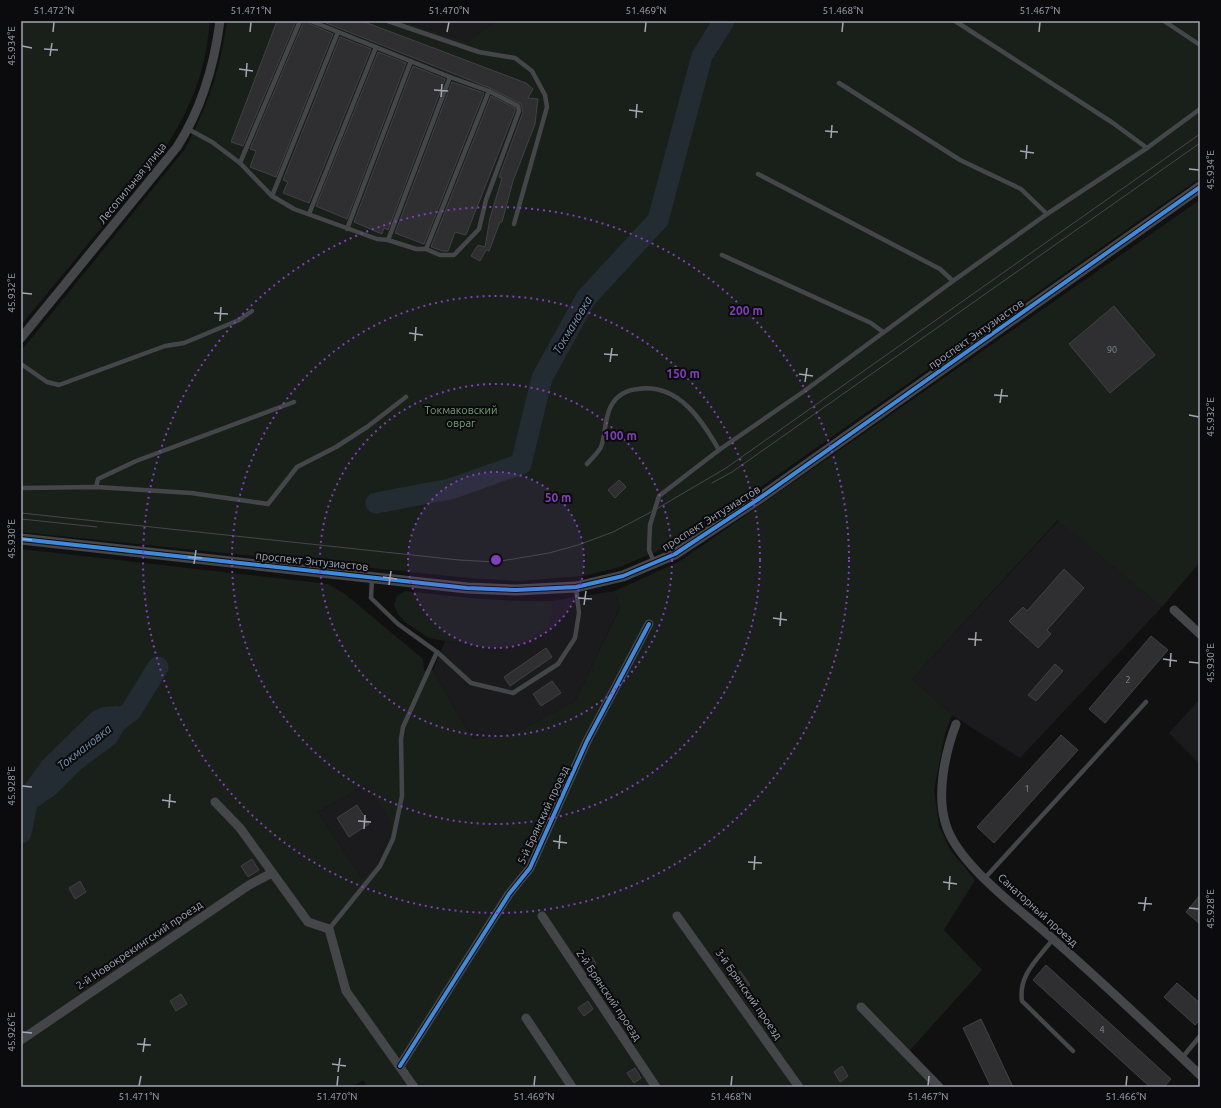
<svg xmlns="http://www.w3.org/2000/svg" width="1221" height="1108" font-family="Ubuntu,sans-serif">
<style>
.built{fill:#1b1b1d}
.green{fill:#19201a;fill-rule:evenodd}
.water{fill:#242c33}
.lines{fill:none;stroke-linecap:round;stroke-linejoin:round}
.river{stroke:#242c33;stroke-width:21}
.building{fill:#2f2f31;stroke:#404145}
.service{stroke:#45464a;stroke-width:4.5}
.minor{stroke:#45464a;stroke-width:9}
.tertiary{stroke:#45464a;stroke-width:11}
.tram{stroke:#45474a;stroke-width:1}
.cycleway-casing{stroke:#0b0b0d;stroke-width:6}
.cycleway{stroke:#408adc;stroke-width:4}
.ticks{fill:none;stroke:#a1a7b4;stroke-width:1.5}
.ring{fill:none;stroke:#813ebd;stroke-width:2;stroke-dasharray:2 4}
.labels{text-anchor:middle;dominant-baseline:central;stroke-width:4;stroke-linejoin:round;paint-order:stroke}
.number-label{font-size:9px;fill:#848993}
.street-label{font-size:11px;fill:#a1a7b4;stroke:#0b0b0d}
.park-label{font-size:11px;fill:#76a078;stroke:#0b0b0d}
.water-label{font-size:12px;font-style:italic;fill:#7596b1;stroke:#0b0b0d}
.centre{fill:#813ebd;stroke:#0b0b0d;stroke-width:2}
.ring-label{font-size:12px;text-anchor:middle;font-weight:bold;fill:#813ebd;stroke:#0b0b0d;stroke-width:4;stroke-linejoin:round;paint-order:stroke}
.neatline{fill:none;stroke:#a1a7b4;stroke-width:1.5}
.ticks-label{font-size:10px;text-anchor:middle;fill:#a1a7b4}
</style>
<rect width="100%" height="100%" fill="#111"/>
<g class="built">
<polygon points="402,21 495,21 468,42"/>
<polygon points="1059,520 1162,607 1020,758 952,715 912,679"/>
<polygon points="615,591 620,607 575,701 515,733 475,739 461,720 433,670 445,641 476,646 553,610 552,601"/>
<polygon points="1200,699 1200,764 1169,733"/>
<polygon points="365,785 392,820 392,830 378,862 362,879 318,812"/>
</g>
<g class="green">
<path d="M21,21H210C208,35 207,50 203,64C195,98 178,129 159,158L21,325Z"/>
<path d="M227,21H402L468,42L495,21H1200V178L752,493L670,546L620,567L584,576L518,581L469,578L21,532V351L185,149C208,105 220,70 227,21Z"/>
<path d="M1200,200V562L1162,607L1058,520L912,679L952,715L945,734L934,790L939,826L951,851L975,880L944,930L982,970L904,1057L932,1087H367L363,1080L353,1087H21V549L328,584L345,594L423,659L424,671L433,670L461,720L474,739L515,733L575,701L620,608L615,591L680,561ZM365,785L391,820L392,830L378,862L362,879L318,812Z"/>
<path d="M405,591C454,597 502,602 552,601L553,610L548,626L530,638L506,647L476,646L429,638L405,622L398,614L394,605L397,596Z"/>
</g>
<polygon class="water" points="117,706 131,711 133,718 126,726 116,743 80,770 55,795 21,818 21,790 42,761 92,712 103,707"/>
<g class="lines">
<g class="river">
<polyline points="376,503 450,489 521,464 542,378 586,298 658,220 702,56 724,21"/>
<polyline points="109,728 131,711 158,667"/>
<polyline points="21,833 28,798 37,789"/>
</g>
</g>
<g class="building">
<polygon points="277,21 296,21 243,146 231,142"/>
<polygon points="304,21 307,21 310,24 333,34 276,177 250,167 256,151 250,149"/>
<polygon points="321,21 362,21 526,83 533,89 528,98 538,99 535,124 513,181 502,222 500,222 489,251 486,250 480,261 471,256 478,245 485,247 490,218 502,178 499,177 523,112 521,104 490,88"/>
<polygon points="340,37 371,49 309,203 283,193 288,182 283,180"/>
<polygon points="378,52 406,63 347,219 316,206"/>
<polygon points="413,66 445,79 388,230 384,228 382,234 354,222"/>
<polygon points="452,82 484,93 424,244 395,233"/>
<polygon points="491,96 515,108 515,111 466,235 455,232 448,251 443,251 431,247"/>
<polygon points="1114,306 1155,355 1110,393 1069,344"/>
<polygon points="619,480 626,487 615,498 608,490"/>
<polygon points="1064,569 1084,588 1047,630 1051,634 1038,648 1009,621 1023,607 1027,611"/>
<polygon points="1151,636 1168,650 1105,723 1089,709"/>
<polygon points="546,648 552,657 510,686 504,677"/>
<polygon points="1055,664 1063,671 1036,701 1028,695"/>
<polygon points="552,681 561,693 541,706 533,694"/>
<polygon points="1061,735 1078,750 994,843 977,827"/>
<polygon points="357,805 369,824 349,837 337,818"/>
<polygon points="252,859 259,870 248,877 241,866"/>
<polygon points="80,881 86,892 75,899 69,888"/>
<polygon points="1200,895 1200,924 1186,912"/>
<polygon points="592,957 596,964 588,970 583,962"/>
<polygon points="1046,965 1171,1079 1164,1087 1150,1087 1033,980"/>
<polygon points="740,971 750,985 741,991 731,977"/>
<polygon points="1177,983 1200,1003 1200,1020 1195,1025 1164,997"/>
<polygon points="181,994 187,1004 176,1011 170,1001"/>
<polygon points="588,1001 593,1009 584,1016 578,1008"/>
<polygon points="981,1019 1013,1087 991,1087 963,1028"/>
<polygon points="842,1066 848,1076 840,1082 834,1072"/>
<polygon points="635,1068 641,1078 634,1083 627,1073"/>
</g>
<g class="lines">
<g class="service">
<polyline points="388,21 479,52 515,58 532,71 545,95 547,107 514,224"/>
<polyline points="955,21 1113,123 1147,148"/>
<polyline points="1164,21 1200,45"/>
<polyline points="839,83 960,160 1021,189 1047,214"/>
<polyline points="188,129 212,142 240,163 272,196 294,209 377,239 388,240 416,249 426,249 440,255 454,255 479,229 486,200 519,111 518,106 489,91 450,77 311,21"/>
<polyline points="240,163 300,21"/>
<polyline points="758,174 940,269 953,281"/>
<polyline points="272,196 338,32"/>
<polyline points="309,214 376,47"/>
<polyline points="347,229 411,61"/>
<polyline points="388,240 450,77"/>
<polyline points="426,249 489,91"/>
<polyline points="722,255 871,323 883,332"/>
<polyline points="21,364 47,382 59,385 165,346 184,343 239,320 252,311"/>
<path d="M587,464C591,459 598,453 601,447C606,434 604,419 611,406C617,395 627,390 638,389C678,383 702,420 719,450L803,392L953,281L1047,214L1147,148L1200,109"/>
<polyline points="96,487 98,479 136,461 294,402"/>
<polyline points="21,488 96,487 191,493 268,504 297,467 336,447 367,427 406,397"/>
<polyline points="654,562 649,550 650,525 659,496 719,450"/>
<polyline points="372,578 371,598 398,624 437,652 471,683 513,693 558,664 575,638 579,613 576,587"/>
<polyline points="984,879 1146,702"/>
<polyline points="329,929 380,866 393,839 402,796 401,739 403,727 437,652"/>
<path d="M1053,939C1038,959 1018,975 1022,1001L1073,1051"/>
<polyline points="1182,1058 1200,1036"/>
</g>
<g class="minor">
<path d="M21,338L177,147C202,108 214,67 220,21"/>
<polyline points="1174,610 1200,634"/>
<path d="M956,724C945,753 936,795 946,825C958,865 1022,911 1053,939C1103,983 1152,1029 1200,1075"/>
<polyline points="215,802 240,828 308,922 329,929 346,991 414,1087"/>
<polyline points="542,916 656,1087"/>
<polyline points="677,916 799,1087"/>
<polyline points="861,1007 939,1087"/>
<polyline points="526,1018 572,1087"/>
<polyline points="21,1040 249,885 272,873"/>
<polyline points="400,1066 509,894 530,868 587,741 649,624"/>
</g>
<polyline class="tertiary" points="21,539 467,588 516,590 576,587 623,576 675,554 757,500 1200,187"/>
<g class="tram">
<polyline points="712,483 732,472 1200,143"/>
<polyline points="21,513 459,560 495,562 549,553 578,545 613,532 653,511 726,468 1200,134"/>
<polyline points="21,519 97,527"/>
</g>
<defs>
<g id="cycleway">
<polyline points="21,539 467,588 516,590 576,587 623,576 675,554 757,500 1200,187"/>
<polyline points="400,1066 509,894 530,868 587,741 649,624"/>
</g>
</defs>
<use href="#cycleway" class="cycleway-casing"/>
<use href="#cycleway" class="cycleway"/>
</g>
<path class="ticks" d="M53,32L54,22M250,32L251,22M447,32L449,22M645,32L646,22M842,32L843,22M1039,32L1040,22M22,46L32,48M44,49L58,50M50,56L52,43M239,69L253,71M246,77L247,63M434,90L448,91M441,97L442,84M629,110L643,112M636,118L637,104M825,131L838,132M831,138L832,125M1020,151L1034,153M1026,159L1027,145M1189,169L1199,170M22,293L32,294M214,313L228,314M220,321L221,307M409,333L423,335M415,341L416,327M604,354L618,355M610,362L612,348M799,374L813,376M805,382L807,368M994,395L1008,396M1000,403L1002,389M1189,415L1199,417M22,539L32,540M188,557L202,558M194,564L196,550M383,577L397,579M389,585L391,571M578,598L592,599M584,605L586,591M773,618L787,620M780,626L781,612M968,639L982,640M975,646L976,632M1163,659L1177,661M1189,662L1199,663M1170,667L1171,653M22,786L32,787M162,800L176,802M169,808L170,794M358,821L371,822M364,829L365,815M553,841L567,843M559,849L560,835M748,862L762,863M754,870L755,856M943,882L957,884M949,890L950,876M1138,903L1152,904M1189,908L1199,909M1144,911L1146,897M22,1032L32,1033M137,1044L151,1045M143,1052L145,1038M332,1064L346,1066M338,1072L340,1058M139,1086L141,1076M337,1086L338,1076M534,1086L535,1076M731,1086L732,1076M928,1086L929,1076M1126,1086L1127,1076"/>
<circle cx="496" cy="560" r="88" fill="#813ebd" fill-opacity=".12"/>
<g class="ring">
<circle cx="496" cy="560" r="88"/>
<circle cx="496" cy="560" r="176"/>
<circle cx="496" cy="560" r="264"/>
<circle cx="496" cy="560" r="353"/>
</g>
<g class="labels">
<g class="number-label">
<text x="1112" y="350">90</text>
<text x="1128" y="680">2</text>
<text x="1027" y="789">1</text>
<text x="1102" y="1030">4</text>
</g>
<g class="street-label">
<text transform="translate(132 183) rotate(-51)">Лесопильная улица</text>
<text transform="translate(976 334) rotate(-35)">проспект Энтузиастов</text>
<text transform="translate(711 518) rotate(-32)">проспект Энтузиастов</text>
<text transform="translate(312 561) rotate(6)">проспект Энтузиастов</text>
<text transform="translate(543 815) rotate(-65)">5-й Брянский проезд</text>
<text transform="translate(1038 910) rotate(42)">Санаторный проезд</text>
<text transform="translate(139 945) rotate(-34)">2-й Новокрекингский проезд</text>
<text transform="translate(749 994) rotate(55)">3-й Брянский проезд</text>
<text transform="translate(609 995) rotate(56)">2-й Брянский проезд</text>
</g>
<g class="park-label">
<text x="461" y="410">Токмаковский<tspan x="461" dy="13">овраг</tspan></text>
</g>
<g class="water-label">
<text transform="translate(572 325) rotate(-59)">Токмановка</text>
<text transform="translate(84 747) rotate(-38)">Токмановка</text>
</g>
</g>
<circle cx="496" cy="560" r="6" class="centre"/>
<g class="ring-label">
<text x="746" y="315">200 m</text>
<text x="683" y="378">150 m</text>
<text x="620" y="440">100 m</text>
<text x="558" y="502">50 m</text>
</g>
<rect width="1221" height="1108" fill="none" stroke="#0b0b0d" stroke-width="44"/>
<rect x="22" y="22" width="1177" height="1064" class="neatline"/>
<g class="ticks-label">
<text x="54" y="14">51.472°N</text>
<text x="251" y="14">51.471°N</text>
<text x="449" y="14">51.470°N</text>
<text x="646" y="14">51.469°N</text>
<text x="843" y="14">51.468°N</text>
<text x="1040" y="14">51.467°N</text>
<text transform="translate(11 46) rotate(-90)" y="4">45.934°E</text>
<text transform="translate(1210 170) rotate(-90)" y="4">45.934°E</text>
<text transform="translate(11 293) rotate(-90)" y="4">45.932°E</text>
<text transform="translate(1210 417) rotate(-90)" y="4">45.932°E</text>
<text transform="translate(11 539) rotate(-90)" y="4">45.930°E</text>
<text transform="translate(1210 663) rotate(-90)" y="4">45.930°E</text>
<text transform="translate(11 786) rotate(-90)" y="4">45.928°E</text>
<text transform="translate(1210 909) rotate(-90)" y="4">45.928°E</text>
<text transform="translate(11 1032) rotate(-90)" y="4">45.926°E</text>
<text x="139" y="1100">51.471°N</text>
<text x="337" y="1100">51.470°N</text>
<text x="534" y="1100">51.469°N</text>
<text x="731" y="1100">51.468°N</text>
<text x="928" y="1100">51.467°N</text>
<text x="1126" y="1100">51.466°N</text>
</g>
</svg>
